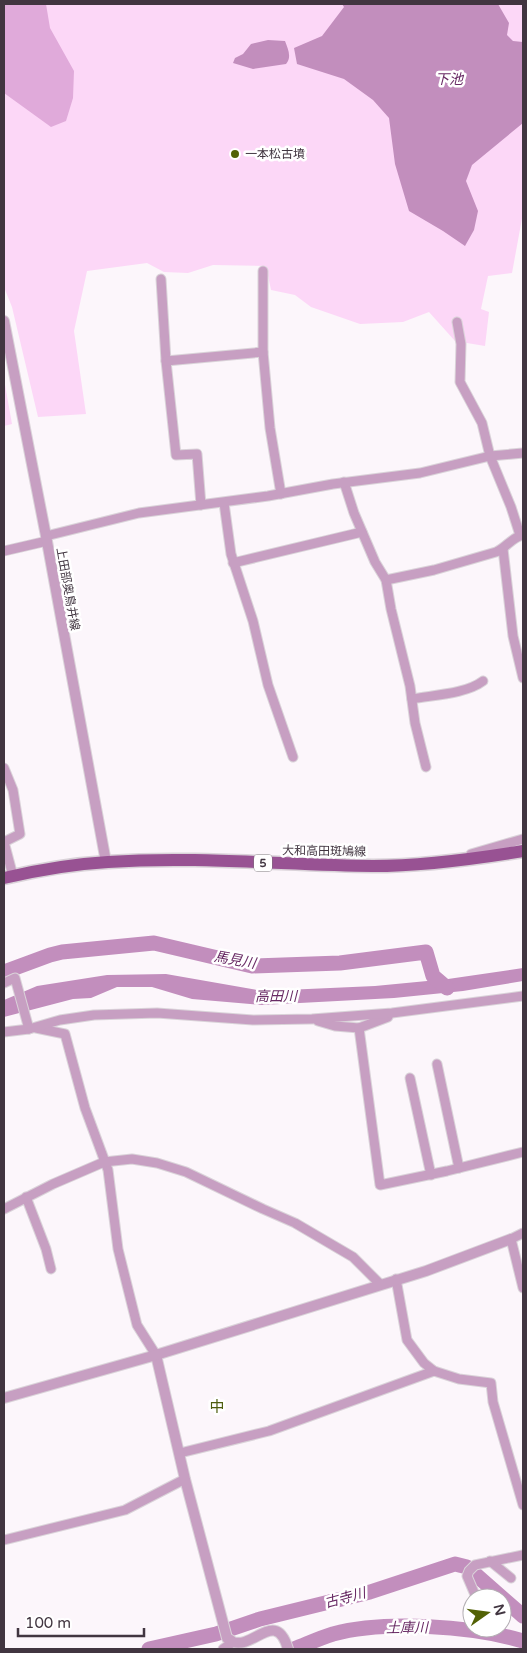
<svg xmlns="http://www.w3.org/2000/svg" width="527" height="1653" font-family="'Varela Round','Noto Sans JP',sans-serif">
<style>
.green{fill:#fcd7f7}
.forest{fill:#e0aada}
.water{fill:#c28ebd}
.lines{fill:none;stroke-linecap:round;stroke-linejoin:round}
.river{stroke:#c28ebd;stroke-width:15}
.minor-casing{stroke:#dad3d9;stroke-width:11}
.tertiary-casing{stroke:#dad3d9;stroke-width:12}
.primary-casing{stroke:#dad3d9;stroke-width:15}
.minor{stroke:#c79fc2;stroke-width:9}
.tertiary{stroke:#c79fc2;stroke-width:10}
.primary{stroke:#985293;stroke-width:12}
.poi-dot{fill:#526105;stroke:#fff;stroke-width:2}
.labels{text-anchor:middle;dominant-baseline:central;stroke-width:5;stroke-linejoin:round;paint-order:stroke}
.shield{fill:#fff;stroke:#7a7279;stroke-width:1}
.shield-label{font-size:11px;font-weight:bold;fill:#413540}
.poi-label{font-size:12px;fill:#413540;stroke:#fff;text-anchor:start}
.street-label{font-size:12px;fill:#413540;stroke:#fff}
.water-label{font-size:14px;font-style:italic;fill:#682a64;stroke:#fff}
.quarter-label{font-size:15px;fill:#4e5d0e;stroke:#fff}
</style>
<rect width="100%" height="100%" fill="#fcf6fb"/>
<g class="green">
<polygon points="4,4 523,4 523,213 512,273 488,276 481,309 489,312 485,346 455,341 429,312 403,322 360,324 311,307 295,295 271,290 266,266 213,265 188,273 164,272 147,263 87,271 74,331 86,414 38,417 12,307 4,287"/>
<polygon points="4,379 12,424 4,426"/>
</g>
<polygon class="forest" points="4,4 46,4 50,28 74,71 73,98 66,121 51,127 4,93"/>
<g class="water">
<polygon points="342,4 498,4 509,23 507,35 513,41 523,42 523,123 472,165 466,181 478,211 474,230 465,246 443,231 409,211 395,164 389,118 373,100 344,79 297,64 294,48 322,36 344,7"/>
<path d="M268,40L285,41C288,49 292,57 286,64L253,69L233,63L235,58L243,54L251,44Z"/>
<polygon points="523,968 523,981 463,991 394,998 262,1005 192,999 152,987 117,987 91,998 73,999 4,1017 4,1000 37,986 107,975 166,974 263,991 375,986 448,979"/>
</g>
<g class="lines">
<g class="river">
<polyline points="4,972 50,955 62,952 154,943 252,966 340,963 426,952 433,976 447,988"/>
<polyline points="149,1649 216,1634 260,1619 370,1592 455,1564 467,1567 523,1616"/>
<path d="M294,1649C307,1644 320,1638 333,1634C385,1620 472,1626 523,1641"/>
</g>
<defs>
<g id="minor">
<polyline points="263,271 263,352 270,428 281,494"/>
<polyline points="161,279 166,361 176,455 197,454 201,505"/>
<polyline points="457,322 461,344 460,382 482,423 490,456 511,507 520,535"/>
<polyline points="166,361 263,352"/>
<polyline points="344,482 354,513 375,562 386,580 391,609 410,686 415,723 426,767"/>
<polyline points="224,503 231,554 253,621 268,685 293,757"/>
<polyline points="46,536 139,513 268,496 333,484 420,473 490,456 523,453"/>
<polyline points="503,549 513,636 523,678"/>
<polyline points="4,551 47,541"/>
<polyline points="233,563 362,532"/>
<path d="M386,580L434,570L496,552C506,548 512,537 523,535"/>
<path d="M412,699C433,695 466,694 483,681"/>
<polyline points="4,768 13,790 20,834 4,842 13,876"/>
<polyline points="471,854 523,839"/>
<polyline points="4,983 15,978 29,1029"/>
<polyline points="318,1021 335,1026 359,1028 380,1185 447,1171 523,1152"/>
<polyline points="36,1028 65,1034 85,1108 108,1170 118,1249 137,1325 156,1355"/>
<polyline points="359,1028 388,1017"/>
<polyline points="4,1032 29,1029 60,1020 94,1015 157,1013 253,1020 312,1019 392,1013 523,996"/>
<polyline points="437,1064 459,1168"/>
<polyline points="410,1078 431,1175"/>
<polyline points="26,1197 46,1249 51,1269"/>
<polyline points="4,1209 53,1184 104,1162 132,1159 157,1163 186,1172 263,1209 295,1223 353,1257 380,1284"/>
<polyline points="511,1239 523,1288"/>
<polyline points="511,1239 523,1233"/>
<polyline points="396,1279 407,1340 424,1363 434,1371 459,1379 491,1383 493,1402 523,1505"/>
<polyline points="180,1453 269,1431 434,1371"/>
<polyline points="4,1540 125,1510 185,1479"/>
<polyline points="490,1561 511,1578"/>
<polyline points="476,1597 467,1576 469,1571 475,1565 523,1555"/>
<polyline points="223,1649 233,1642"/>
</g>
<g id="tertiary">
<polyline points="4,321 46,536 106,862"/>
<path d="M156,1355L185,1479L227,1638C228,1638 233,1642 233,1642C254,1649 276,1608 288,1649"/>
<polyline points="4,1398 156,1355 426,1271 511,1239"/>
</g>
<path id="primary" d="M4,878C38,870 73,864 108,862C196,856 285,865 373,866C423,866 474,859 523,851"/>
</defs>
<use href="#minor" class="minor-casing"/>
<use href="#tertiary" class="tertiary-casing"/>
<use href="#primary" class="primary-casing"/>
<use href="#minor" class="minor"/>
<use href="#tertiary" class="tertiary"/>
<use href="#primary" class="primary"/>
</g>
<circle class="poi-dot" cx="235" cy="154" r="5"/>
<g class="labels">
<rect class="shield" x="254" y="854.5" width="18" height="17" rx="4"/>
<g class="shield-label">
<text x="263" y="863">5</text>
</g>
<g class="poi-label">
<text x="245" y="154">一本松古墳</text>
</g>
<g class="street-label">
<text transform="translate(68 589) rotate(80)">上田部奥鳥井線</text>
<text transform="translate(324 851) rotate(1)">大和高田斑鳩線</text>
</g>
<g class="water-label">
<text x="449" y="79">下池</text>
<text transform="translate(235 960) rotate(10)">馬見川</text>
<text x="276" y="996">高田川</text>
<text transform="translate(345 1598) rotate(-15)">古寺川</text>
<text transform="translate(407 1628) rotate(-1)">土庫川</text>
</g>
<g class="quarter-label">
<text x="217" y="1407">中</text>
</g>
</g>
<rect width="527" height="1653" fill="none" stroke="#413540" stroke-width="10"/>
<g transform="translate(487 1613) rotate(76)"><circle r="24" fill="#ffffff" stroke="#b3aeb3"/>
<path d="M0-4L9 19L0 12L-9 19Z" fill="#526105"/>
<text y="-8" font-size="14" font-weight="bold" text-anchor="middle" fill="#413540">N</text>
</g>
<path d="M18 1628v8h126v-8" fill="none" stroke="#413540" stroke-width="2.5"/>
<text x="25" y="1628" font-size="15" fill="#413540" stroke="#ffffff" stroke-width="4" paint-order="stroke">100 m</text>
</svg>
